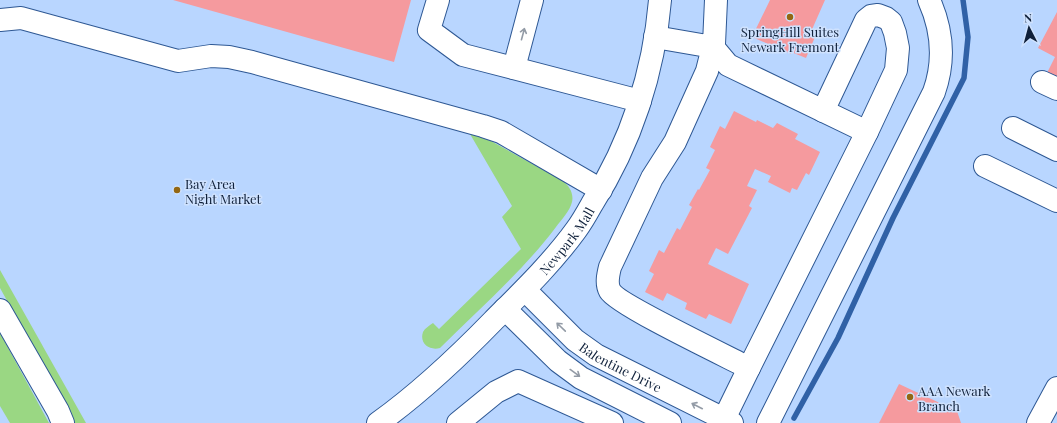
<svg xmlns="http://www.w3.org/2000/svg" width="1057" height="423" font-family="'Playfair Display',serif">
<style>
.green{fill:#9ad783}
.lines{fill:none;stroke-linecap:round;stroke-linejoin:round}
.stream{stroke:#3061a6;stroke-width:5.5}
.building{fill:#f59a9e}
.minor-casing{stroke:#2e5894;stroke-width:24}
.minor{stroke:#fff;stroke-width:22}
.oneway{stroke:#939ba6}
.poi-dot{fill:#936713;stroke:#cfe2fe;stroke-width:1.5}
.labels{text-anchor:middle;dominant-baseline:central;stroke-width:3;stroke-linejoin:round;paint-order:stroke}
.poi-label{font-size:13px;fill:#0f203a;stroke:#cfe2fe;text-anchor:start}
.street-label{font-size:13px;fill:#0f203a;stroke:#cfe2fe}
</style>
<rect width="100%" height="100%" fill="#b9d6ff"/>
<g class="green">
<path d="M470,134L491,141L563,181C569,186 574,193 572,202C570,211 561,220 556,227C522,272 479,309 440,348C430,351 419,344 423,332C425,328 429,326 433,323L439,329L521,249L502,217L512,206Z"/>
<polygon points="0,270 86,423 75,423 0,288"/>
<polygon points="0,333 49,423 10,423 0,406"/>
</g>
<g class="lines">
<polyline class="stream" points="794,418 838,338 893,218 964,78 968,37 963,0"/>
</g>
<g class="building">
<polygon points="173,0 411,0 394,62"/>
<polygon points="770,0 825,0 810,34 815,37 806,58 791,52 791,54 752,37"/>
<polygon points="1057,12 1057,88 1043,81 1055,57 1038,48"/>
<polygon points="734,111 756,122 757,120 773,128 777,123 798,134 795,139 820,152 809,175 806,173 797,190 792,188 790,193 768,182 771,176 755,169 747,186 757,190 749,206 752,208 728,254 716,248 708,264 749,284 731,324 709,314 706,319 685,309 687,303 667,293 663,301 645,292 654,274 649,271 659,250 664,253 677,228 680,230 692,207 689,205 698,189 699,190 710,170 706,168 715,150 710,147 720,126 725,129"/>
<polygon points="899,384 957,411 961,423 879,423"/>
</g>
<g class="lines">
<defs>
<g id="minor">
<polyline points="438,0 429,30 463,55 640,101"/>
<polyline points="0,20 21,18 178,61 211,56 229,57 252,62 483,126 501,132 601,190"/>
<path d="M655,37L713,47L728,65L867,132L749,368C728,357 617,304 610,291C606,284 608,275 610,267L652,178L675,142L707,71L713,47L714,44L716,0"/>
<polyline points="514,68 532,0"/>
<polyline points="1042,82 1057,89"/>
<polyline points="823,111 866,20 871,16 878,15 886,18 891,22 895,33 898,48 896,70 867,132"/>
<polyline points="1013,128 1057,150"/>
<polyline points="985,166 1057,201"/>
<path id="s1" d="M525,290L575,340L596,355L732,423"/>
<polyline points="505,309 558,361 581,378 670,423"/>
<polyline points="0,310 58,411 63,423"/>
<polyline points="724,419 749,368"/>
<path id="s2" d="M378,423C420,393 457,358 493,321C522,292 552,263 576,230C582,222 587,213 592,204C631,143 654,72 660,0"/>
<polyline points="458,423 496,392 518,381 612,423"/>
<path d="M768,423L934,92C945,61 942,29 929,0"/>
<polyline points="1038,423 1057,388"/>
</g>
</defs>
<use href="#minor" class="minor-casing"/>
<use href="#minor" class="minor"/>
</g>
<defs><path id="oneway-shaft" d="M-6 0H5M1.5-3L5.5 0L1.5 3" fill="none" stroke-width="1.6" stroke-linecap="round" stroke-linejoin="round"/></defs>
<g class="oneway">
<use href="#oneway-shaft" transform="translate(523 34) rotate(-75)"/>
<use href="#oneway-shaft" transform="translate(561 327) rotate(-136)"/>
<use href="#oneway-shaft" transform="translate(575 373) rotate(36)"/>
<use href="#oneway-shaft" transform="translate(697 406) rotate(-153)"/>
</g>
<g class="poi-dot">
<circle cx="790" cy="17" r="4"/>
<circle cx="177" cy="190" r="4"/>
<circle cx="910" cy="397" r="4"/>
</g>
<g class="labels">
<g class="poi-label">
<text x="790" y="31" text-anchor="middle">SpringHill Suites<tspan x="790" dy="15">Newark Fremont</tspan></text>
<text x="185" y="183">Bay Area<tspan x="185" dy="15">Night Market</tspan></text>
<text x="918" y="390">AAA Newark<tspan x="918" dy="15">Branch</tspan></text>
</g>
<g class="street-label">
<text stroke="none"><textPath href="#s2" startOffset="263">Newpark Mall</textPath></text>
<text stroke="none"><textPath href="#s1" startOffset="124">Balentine Drive</textPath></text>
</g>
</g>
<g transform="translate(1029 28) rotate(354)" stroke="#cfe2fe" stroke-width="3" paint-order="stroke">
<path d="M0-3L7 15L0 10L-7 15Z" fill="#0f203a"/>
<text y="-6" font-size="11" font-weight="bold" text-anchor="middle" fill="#0f203a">N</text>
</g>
</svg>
